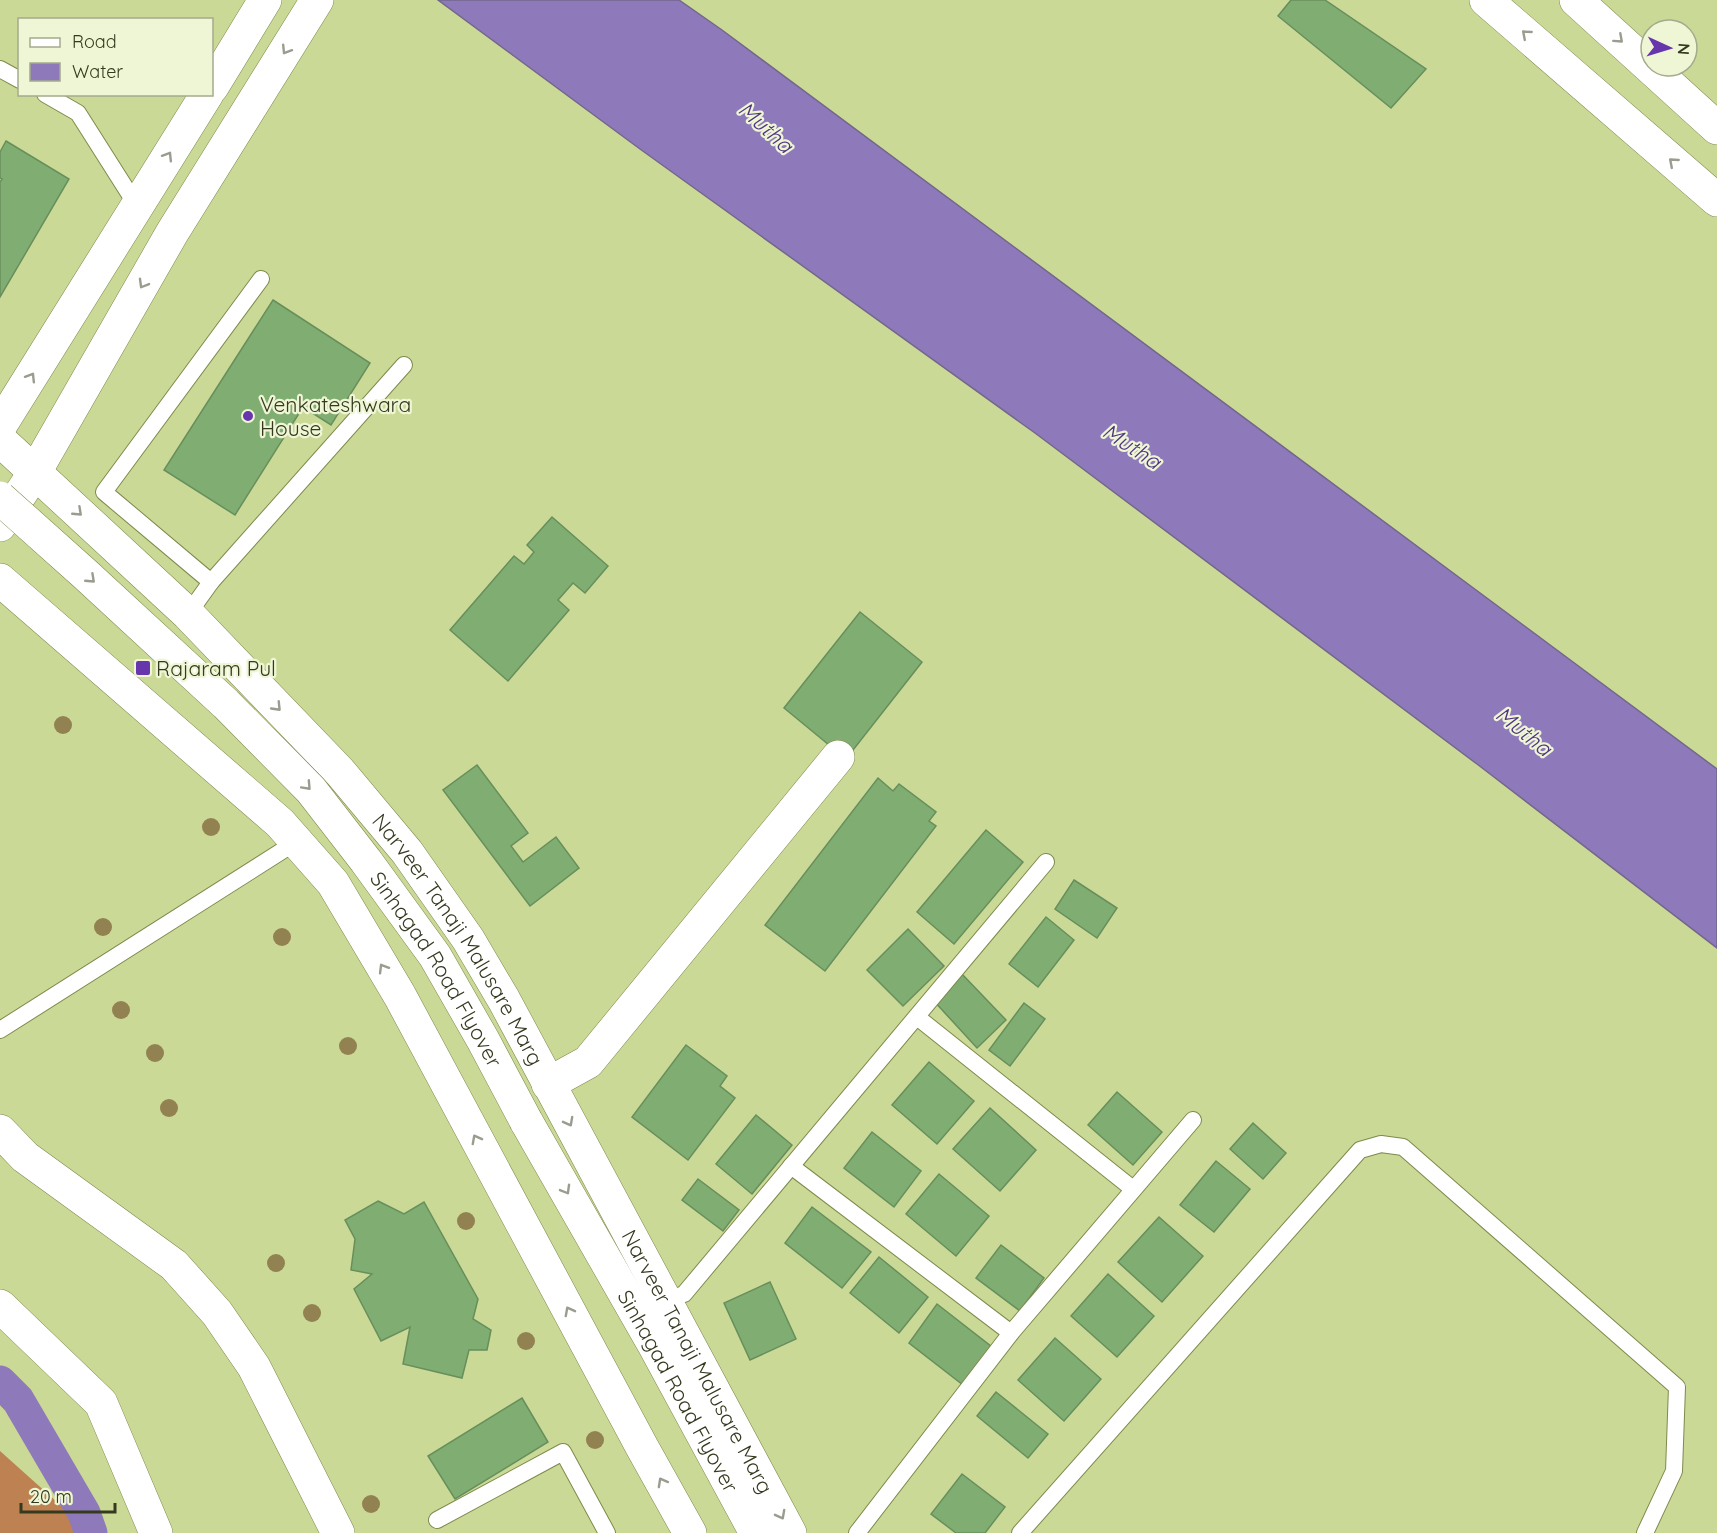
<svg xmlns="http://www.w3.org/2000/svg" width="1717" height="1533" font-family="Quicksand,sans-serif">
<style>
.forest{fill:#bd8152}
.water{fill:#8e7aba;stroke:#73678c;stroke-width:1.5}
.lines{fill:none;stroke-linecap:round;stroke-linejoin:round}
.canal{stroke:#8e7aba;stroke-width:33}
.building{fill:#80ad71;stroke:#678f5b;stroke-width:1.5}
.lane-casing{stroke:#7e8a4b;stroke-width:18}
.street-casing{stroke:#7e8a4b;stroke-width:34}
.secondary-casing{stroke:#7e8a4b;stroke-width:34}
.primary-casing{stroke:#7e8a4b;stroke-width:34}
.lane{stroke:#fff;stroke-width:16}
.street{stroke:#fff;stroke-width:33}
.secondary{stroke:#fff;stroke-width:33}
.primary{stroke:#fff;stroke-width:33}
.primary-bridge-casing{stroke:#7e8a4b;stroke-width:34;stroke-linecap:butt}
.primary-bridge{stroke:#fff;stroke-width:33}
.tree{fill:#928251}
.oneway{stroke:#9a9c8f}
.poi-dot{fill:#6735ac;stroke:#eef6d5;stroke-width:2}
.labels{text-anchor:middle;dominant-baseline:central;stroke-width:4.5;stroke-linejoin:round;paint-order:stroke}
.poi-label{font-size:21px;fill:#353a1f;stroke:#eef6d5;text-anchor:start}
.street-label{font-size:21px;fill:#353a1f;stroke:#eef6d5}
.water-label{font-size:22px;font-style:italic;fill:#513382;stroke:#eef6d5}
</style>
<rect width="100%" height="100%" fill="#cbd997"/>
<polygon class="forest" points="0,1451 77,1520 83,1533 0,1533"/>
<polygon class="water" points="438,0 679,0 722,30 1717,769 1717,948 1477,764 1035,433 640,149"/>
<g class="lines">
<polyline class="canal" points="0,1382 18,1400 84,1513 91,1533"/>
</g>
<g class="building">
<polygon points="1291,0 1325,0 1426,69 1391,108 1278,16"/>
<polygon points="6,141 69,179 0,297 0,182 2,179 0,178 0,152"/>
<polygon points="273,300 370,363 331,425 303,407 235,515 164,470"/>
<polygon points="552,517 608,566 585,593 573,583 558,600 569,610 508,681 450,630 514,556 524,564 534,552 527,545"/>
<polygon points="860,612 922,662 846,759 784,708"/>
<polygon points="477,765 528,833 511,846 523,862 556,837 579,868 530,906 443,790"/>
<polygon points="878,778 893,791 899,784 936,812 929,821 936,826 825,971 765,925"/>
<polygon points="986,830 1023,862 954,944 917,912"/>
<polygon points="1074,880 1117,908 1097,938 1055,909"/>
<polygon points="1046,917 1074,940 1038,987 1009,964"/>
<polygon points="908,929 944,966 903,1006 867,970"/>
<polygon points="961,973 1006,1020 977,1048 933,1000"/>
<polygon points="1024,1003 1045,1019 1010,1066 989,1050"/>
<polygon points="686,1045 727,1076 720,1086 735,1098 688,1160 632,1117"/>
<polygon points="929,1062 974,1101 937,1144 892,1105"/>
<polygon points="1117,1092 1162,1132 1133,1165 1088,1125"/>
<polygon points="990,1108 1036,1150 1000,1191 953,1149"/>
<polygon points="756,1115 792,1145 752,1194 716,1164"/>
<polygon points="1253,1123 1286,1153 1263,1179 1230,1149"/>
<polygon points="872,1132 921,1171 894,1207 844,1168"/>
<polygon points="1216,1161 1250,1189 1214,1232 1180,1205"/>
<polygon points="939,1174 989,1216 956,1256 906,1214"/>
<polygon points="698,1179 739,1210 723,1231 682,1200"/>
<polygon points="378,1201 404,1214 424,1202 478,1299 473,1319 491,1330 487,1350 469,1350 462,1378 403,1364 410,1327 381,1341 354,1289 372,1274 351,1270 355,1239 345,1220"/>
<polygon points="812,1207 871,1252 842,1288 785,1243"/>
<polygon points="1159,1217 1203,1256 1162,1302 1118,1262"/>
<polygon points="1001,1245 1044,1278 1020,1311 976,1278"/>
<polygon points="879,1257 928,1297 899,1333 850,1293"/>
<polygon points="1108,1274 1154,1316 1117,1357 1071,1316"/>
<polygon points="770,1282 796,1339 750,1360 724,1303"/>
<polygon points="937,1304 992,1347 963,1385 909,1343"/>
<polygon points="1055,1338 1101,1379 1064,1421 1018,1380"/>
<polygon points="996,1392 1048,1434 1028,1458 977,1416"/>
<polygon points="522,1398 548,1442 455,1499 428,1456"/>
<polygon points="962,1474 1005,1507 985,1533 956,1533 931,1514"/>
</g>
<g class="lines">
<defs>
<g id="lane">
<polyline points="0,69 20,80"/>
<polyline points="45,94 78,113 137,206"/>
<polyline points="211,582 104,492 261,279"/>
<polyline points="188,614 211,582 404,365"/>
<polyline points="917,1017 1133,1189"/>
<polyline points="0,1030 296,842"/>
<polyline points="791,1166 1011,1333"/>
<polyline points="666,1300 684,1294 1046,862"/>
<polyline points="437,1520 563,1452 607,1533"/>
<polyline points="857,1533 1011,1333 1193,1120"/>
<polyline points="1020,1533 1360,1150 1381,1144 1403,1147 1677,1387 1674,1471 1645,1533"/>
</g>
<g id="street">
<polyline points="548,1084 588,1062 838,757"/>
<polyline points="0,1131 25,1157 174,1265 217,1313 254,1367 338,1533"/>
<polyline points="0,1306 101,1403 156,1533"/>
</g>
<g id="secondary">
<polyline points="1486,0 1717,200"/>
<polyline points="1576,0 1717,128"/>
<polyline points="212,87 265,0"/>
<polyline points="0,426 207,94"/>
<polyline points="0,525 35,472 172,233 317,0"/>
</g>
<g id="primary">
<path id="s1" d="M0,440L188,614L340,772L407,852L468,939L504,1000L790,1533"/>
<polyline points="0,580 280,823 333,883 400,996 642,1447 690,1533"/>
<path id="s2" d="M526,1121L653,1343L756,1533"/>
</g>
</defs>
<use href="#lane" class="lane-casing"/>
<use href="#street" class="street-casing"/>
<use href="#secondary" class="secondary-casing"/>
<use href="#primary" class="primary-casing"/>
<use href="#lane" class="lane"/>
<use href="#street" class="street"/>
<use href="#secondary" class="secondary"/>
<use href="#primary" class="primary"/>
<defs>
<g id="primary-bridge">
<path id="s3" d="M0,498L85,574L226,704L311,790L366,861L435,956L483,1040L526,1121"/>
</g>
</defs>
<use href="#primary-bridge" class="primary-bridge-casing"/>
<use href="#primary-bridge" class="primary-bridge"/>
</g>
<g class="tree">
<circle cx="63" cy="725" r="9"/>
<circle cx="211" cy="827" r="9"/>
<circle cx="103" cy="927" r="9"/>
<circle cx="282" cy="937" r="9"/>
<circle cx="121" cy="1010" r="9"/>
<circle cx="348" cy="1046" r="9"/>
<circle cx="155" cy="1053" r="9"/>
<circle cx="169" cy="1108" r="9"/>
<circle cx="466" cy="1221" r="9"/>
<circle cx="276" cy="1263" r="9"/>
<circle cx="312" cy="1313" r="9"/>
<circle cx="526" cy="1341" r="9"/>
<circle cx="595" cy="1440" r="9"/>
<circle cx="371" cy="1504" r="9"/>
</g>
<defs><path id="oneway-chevron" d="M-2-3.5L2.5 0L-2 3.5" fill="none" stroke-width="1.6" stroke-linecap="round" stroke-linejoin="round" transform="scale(1.5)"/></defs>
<g class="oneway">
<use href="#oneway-chevron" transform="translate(1526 34) rotate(-139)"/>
<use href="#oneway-chevron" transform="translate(1619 39) rotate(42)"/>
<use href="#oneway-chevron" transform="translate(286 50) rotate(122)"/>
<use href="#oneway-chevron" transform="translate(168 156) rotate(-58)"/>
<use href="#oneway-chevron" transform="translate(1673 162) rotate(-139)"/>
<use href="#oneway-chevron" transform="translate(143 284) rotate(120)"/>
<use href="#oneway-chevron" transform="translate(31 377) rotate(-58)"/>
<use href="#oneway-chevron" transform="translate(78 512) rotate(43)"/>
<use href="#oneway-chevron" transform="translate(91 579) rotate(43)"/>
<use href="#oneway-chevron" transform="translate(277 707) rotate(46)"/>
<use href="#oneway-chevron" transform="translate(307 786) rotate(47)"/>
<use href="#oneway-chevron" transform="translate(383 968) rotate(-121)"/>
<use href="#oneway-chevron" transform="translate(569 1122) rotate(62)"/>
<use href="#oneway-chevron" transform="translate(476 1139) rotate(-118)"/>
<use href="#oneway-chevron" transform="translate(566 1190) rotate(60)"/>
<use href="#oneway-chevron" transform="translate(569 1311) rotate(-118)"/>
<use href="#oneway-chevron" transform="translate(662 1482) rotate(-119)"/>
<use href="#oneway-chevron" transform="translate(781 1515) rotate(62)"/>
</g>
<g class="poi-dot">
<circle cx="248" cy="416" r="6"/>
<rect x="135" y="660" width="16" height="16" rx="3"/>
</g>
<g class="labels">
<g class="poi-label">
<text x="260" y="404">Venkateshwara<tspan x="260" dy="24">House</tspan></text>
<text x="156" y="668">Rajaram Pul</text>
</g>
<g class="street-label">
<text stroke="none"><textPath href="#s1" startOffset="681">Narveer Tanaji Malusare Marg</textPath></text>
<text stroke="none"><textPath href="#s3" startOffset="646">Sinhagad Road Flyover</textPath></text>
<text stroke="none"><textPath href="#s1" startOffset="1167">Narveer Tanaji Malusare Marg</textPath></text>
<text stroke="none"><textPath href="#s2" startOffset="310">Sinhagad Road Flyover</textPath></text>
</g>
<g class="water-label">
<text transform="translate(766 127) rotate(42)">Mutha</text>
<text transform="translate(1132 446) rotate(33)">Mutha</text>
<text transform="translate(1524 731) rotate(39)">Mutha</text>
</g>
</g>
<rect x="18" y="18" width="195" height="78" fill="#eef6d5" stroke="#a4ab8c" stroke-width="1.5"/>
<rect x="30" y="38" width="30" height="9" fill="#ffffff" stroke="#a4ab8c" stroke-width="1.5"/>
<text x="72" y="48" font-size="18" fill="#353a1f">Road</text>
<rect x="30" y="63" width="30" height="18" fill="#8e7aba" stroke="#a4ab8c" stroke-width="1.5"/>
<text x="72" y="78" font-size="18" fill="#353a1f">Water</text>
<g transform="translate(1669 48) rotate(94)"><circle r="28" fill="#eef6d5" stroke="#a4ab8c" stroke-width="1.5"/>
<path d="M0-4.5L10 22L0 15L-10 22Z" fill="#6735ac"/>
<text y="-9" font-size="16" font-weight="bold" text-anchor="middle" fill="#353a1f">N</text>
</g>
<path d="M21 1503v9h94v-9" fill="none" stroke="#353a1f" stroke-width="3"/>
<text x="30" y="1503" font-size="18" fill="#353a1f" stroke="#eef6d5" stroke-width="4.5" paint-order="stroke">20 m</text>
</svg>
